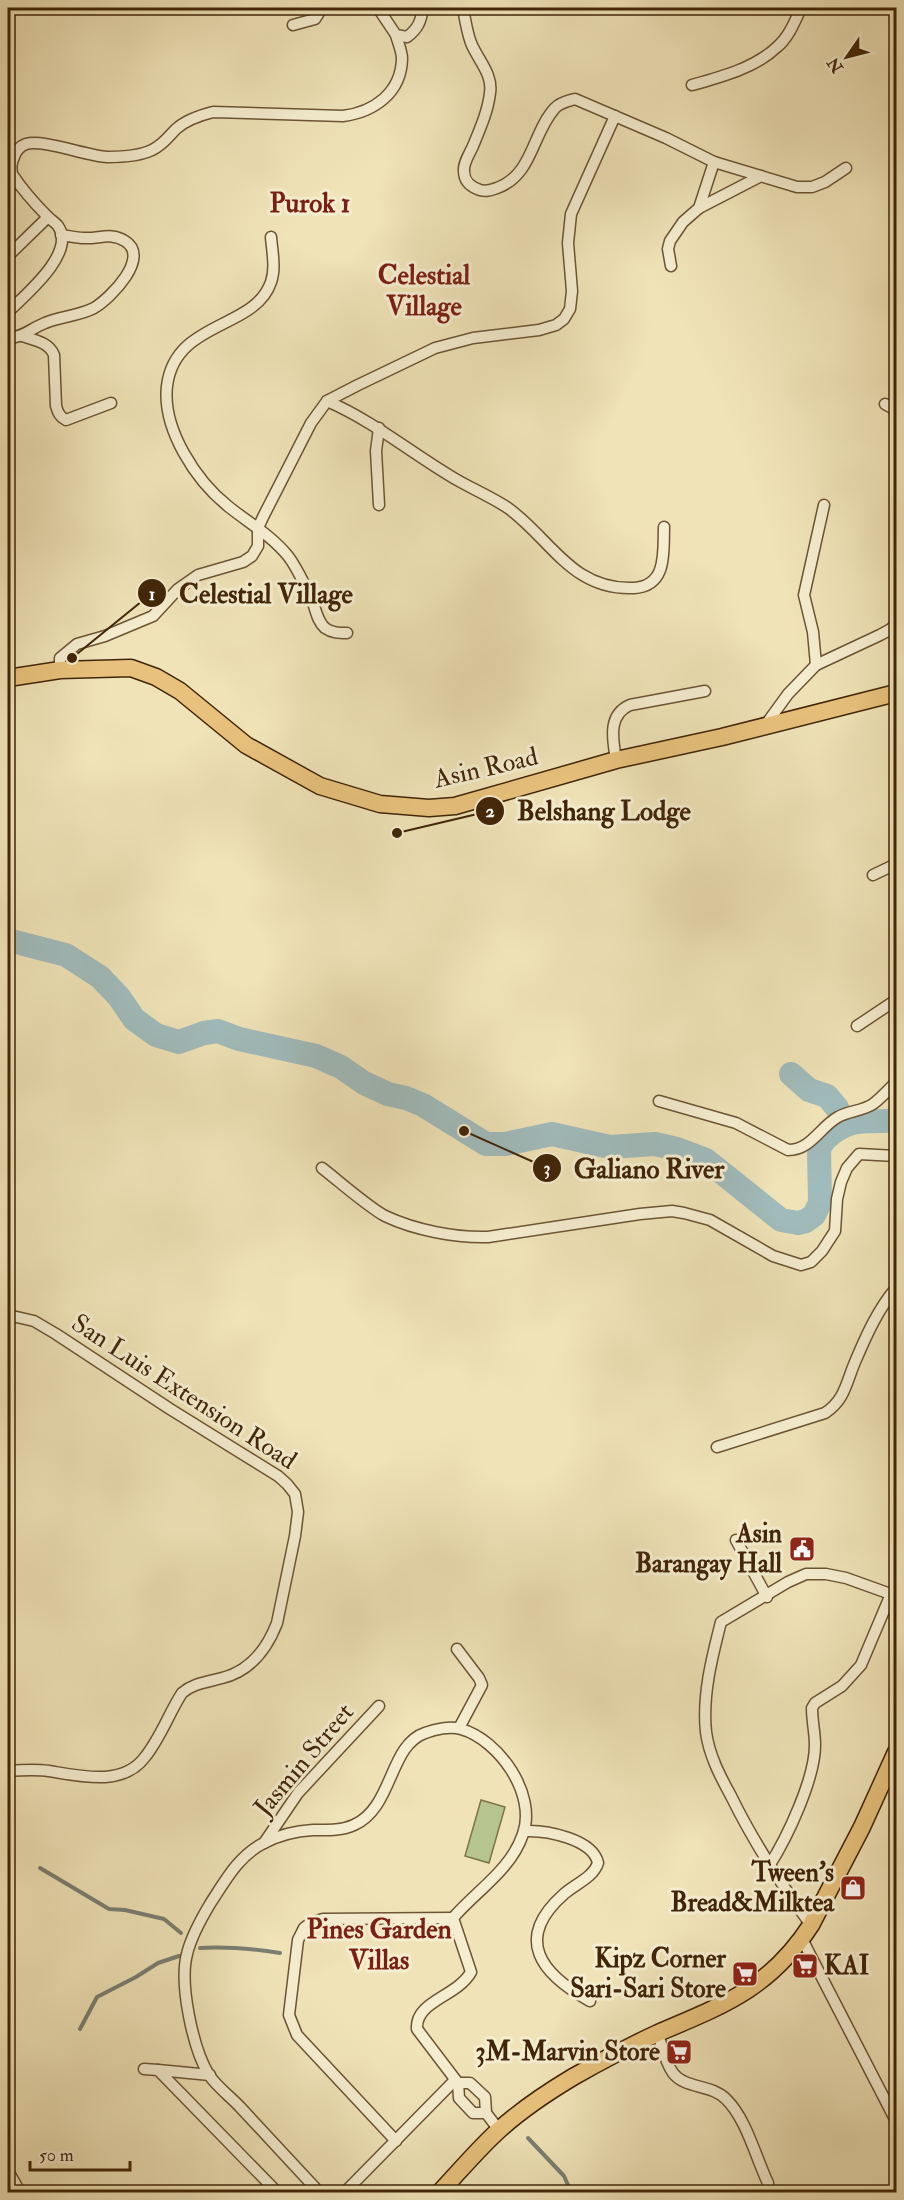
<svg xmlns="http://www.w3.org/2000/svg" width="904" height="2200" font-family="'IM FELL Double Pica',serif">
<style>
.green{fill:#b6c490;stroke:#7c744c;stroke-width:1.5}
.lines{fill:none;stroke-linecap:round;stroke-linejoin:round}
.stream{stroke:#7a7f73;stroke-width:4}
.river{stroke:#a0bbbb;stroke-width:24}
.minor-casing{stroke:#6c5434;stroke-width:13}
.primary-casing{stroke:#412508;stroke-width:19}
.minor{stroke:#f5edd0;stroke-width:10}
.primary{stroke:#e8c27c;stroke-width:16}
.labels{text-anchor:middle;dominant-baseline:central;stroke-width:6;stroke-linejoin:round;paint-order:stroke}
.street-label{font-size:26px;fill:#412508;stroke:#f5edd0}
.poi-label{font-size:26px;font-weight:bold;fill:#412508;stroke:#f5edd0;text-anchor:end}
.neighbourhood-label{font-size:27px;font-weight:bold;fill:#7a1f14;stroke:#f5edd0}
.leader{fill:none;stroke:#412508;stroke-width:2}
.callout-dot{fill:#412508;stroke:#f5edd0;stroke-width:2}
.mark-label{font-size:18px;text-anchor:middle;font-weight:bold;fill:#fff}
.callout-label{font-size:27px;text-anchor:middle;font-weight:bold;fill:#412508;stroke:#f5edd0;stroke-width:6;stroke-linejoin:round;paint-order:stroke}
</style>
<rect width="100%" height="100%" fill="#efe3b7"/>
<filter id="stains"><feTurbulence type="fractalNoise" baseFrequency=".00333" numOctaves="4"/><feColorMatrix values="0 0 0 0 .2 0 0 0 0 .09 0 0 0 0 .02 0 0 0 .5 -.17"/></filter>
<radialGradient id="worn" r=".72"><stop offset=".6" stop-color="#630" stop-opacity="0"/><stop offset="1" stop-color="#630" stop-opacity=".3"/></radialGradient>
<polygon class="green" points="481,1800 505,1807 489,1863 465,1856"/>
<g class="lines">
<g class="stream">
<polyline points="40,1868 109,1909 125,1910 164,1919 181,1933"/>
<path d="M200,1948C226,1946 254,1949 280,1953"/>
<polyline points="80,2029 97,1997 136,1977 158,1963 179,1956"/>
<polyline points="528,2138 564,2176 571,2192"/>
</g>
<g class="river">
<path d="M8,940L66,955L100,977L119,997L134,1019L156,1035L179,1042L204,1033L218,1031L239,1039L316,1056L341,1067L364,1083L388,1094L406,1098L423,1105L486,1144H505L552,1134L610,1147L655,1144L677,1149L706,1160L781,1220L798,1223L806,1221L814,1215L820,1203L819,1149C822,1142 825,1139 831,1134C856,1115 869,1124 896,1120"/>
<polyline points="791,1074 809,1090 827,1096 837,1108 845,1123"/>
</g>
<defs>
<g id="minor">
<path d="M378,8L396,35L407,37C418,29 421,21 423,8"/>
<path d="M463,8C465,20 467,32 471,43C478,60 493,74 490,93C488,111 480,129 473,146C470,153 463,163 464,171C464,182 471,187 480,190C487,192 491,190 497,188C533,175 532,133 555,108C561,102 568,101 575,99L666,138L714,162L797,187H812L825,182L846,168"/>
<polyline points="293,25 315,19 322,8"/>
<path d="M692,85C721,77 755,68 777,47C789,37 795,21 801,8"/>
<polyline points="699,208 761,176"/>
<path d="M271,237C272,251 276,268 271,282C255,330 175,320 167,386C162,429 196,481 229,507C249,523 272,536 288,556C298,569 305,586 312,600C316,610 317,621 325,628C332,633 339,633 347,633"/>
<polyline points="8,256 48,217"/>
<polyline points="671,266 668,249 670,241 683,222 699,208 714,162"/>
<path d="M8,312C24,296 77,253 58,226C56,223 51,220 48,217C36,205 22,189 12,174C11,167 11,164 14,157C16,151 20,146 26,144C43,139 87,156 107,157C121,157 140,156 152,150C163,145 169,136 176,129C186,120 201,115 213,112L343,116C374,112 401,93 402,59C402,51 398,43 396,35"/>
<path d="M22,336C34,340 49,342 54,355L56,406C58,413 60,417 66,420L111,403"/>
<path d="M8,338C22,338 32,328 45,323C61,316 79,316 94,308C111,298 151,257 125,241C111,232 99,239 84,238C77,238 69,236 61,235"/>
<path d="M327,401C373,421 410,452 452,477C470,488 490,496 508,508C551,539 572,591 634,588C668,586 663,551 664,527"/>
<polyline points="885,404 896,410"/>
<polyline points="379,505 376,451 379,428"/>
<polyline points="816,665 813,632 804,595 824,505"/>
<polyline points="60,670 60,658 77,644 105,636 153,616 178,589 198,575 243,562 252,556 258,546 258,528 263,517 311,423 327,401 358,385 435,348 473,338 539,330 556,325 564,319 570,309 572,291 568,243 571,214 615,116"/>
<polyline points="764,727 788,694 816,665 880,635 891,629 896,623"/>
<path d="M616,760C613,740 607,715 630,705L705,691"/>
<polyline points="873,875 896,864"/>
<polyline points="857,1026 896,1000"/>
<path d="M659,1101L736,1123L788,1150C811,1150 820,1127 838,1117C848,1111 863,1111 873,1104C881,1098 889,1089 896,1082"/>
<path d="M322,1168C340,1182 367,1206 385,1216C415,1230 455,1238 488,1237L640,1214L672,1211L684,1213L710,1220L773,1256L801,1265L811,1262L822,1251L835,1231L837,1199L841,1182L847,1168L859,1154L896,1156"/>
<path d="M8,1315L34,1321L56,1334L170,1409L278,1476L287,1484L295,1494L298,1512L295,1536L277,1623C267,1649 250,1671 222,1678C207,1682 194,1683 182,1693C169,1713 161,1737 145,1757C123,1787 80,1776 49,1771C36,1769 21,1770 8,1771"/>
<path d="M717,1447L825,1413C845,1400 846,1383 855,1362C866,1336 878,1309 896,1288"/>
<polyline points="736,1540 767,1597"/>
<polyline points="457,1649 479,1678 482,1685 459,1728"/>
<path d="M525,1831C546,1830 593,1839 598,1863C593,1878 575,1884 564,1894C513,1939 541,1974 590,2001"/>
<polyline points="264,1843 298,1793 379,1706"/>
<path d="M769,1866C787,1838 815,1779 815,1745C815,1733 812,1721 812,1708L815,1703L842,1686L861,1665L891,1594"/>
<path d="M811,1925C780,1883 754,1843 731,1796C720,1776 709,1755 706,1732C702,1696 712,1657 721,1622L788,1582L806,1574H826L846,1578L896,1596"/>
<polyline points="802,1939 896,2121"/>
<path d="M658,2034C662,2046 665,2062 673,2073C685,2089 711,2084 726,2099C746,2118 756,2158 768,2183"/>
<polyline points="144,2069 158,2070 277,2192"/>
<polyline points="158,2070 210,2075"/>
<polyline points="458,2083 470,2083 485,2097 486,2113"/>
<polyline points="396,2141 297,2035 289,2015 298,1940 304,1928 312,1922 323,1919 453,1918"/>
<polyline points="8,2171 20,2192"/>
<path d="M319,2192C293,2164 267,2136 241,2108C231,2097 217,2087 209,2075C193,2049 179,1984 187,1954C191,1937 201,1919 210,1904C225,1881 239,1855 264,1843C279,1835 296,1831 313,1830C326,1830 341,1831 354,1825C393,1808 389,1745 425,1733C435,1729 450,1726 461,1729C499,1740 537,1794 523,1834C511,1870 476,1891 453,1918L471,1972C457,1997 415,2001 417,2029L458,2083L459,2098L473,2113H486L499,2130"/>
<polyline points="345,2192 455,2080"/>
</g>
<g id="primary">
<polyline points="8,678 60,670 131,668 156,677 180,691 246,745 320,786 380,804 429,808 455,806 616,760 722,737 896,693"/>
<path d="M440,2192C459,2172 478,2149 499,2130C521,2110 548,2092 573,2077C601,2061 630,2046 658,2033C724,2005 770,1988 811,1925L862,1827L896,1752"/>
</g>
</defs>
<use href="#minor" class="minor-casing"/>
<use href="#primary" class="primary-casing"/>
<use href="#minor" class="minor"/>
<use href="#primary" class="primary"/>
</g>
<defs>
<symbol id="civic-square" viewBox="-11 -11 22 22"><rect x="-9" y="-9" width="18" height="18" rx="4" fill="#8f2418" stroke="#f5edd0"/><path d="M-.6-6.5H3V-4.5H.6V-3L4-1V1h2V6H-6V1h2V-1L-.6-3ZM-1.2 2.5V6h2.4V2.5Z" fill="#fff"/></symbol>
<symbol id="shop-square" viewBox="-11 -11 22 22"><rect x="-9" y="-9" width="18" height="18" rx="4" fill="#8f2418" stroke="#f5edd0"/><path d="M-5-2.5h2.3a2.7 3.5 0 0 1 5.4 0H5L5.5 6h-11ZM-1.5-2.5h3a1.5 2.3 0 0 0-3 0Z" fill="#fff"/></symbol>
<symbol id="supermarket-square" viewBox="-11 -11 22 22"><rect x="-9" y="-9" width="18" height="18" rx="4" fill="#8f2418" stroke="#f5edd0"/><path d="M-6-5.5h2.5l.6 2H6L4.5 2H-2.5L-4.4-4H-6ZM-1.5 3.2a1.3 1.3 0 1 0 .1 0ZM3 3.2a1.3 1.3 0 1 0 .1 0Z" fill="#fff"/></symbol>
</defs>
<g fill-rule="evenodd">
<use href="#civic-square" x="787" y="1534" width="30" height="30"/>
<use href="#shop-square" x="838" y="1873" width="30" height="30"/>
<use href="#supermarket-square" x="790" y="1951" width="30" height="30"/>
<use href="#supermarket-square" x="730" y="1959" width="30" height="30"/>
<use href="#supermarket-square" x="664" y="2037" width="30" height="30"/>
</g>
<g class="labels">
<g class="street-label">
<text transform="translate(486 768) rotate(-13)">Asin Road</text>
<text transform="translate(184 1392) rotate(33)">San Luis Extension Road</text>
<text transform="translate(304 1760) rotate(-50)">Jasmin Street</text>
</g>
<g class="poi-label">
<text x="782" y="1534">Asin<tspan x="782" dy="30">Barangay Hall</tspan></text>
<text x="834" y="1873">Tween's<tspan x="834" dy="30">Bread&amp;Milktea</tspan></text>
<text x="726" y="1959">Kipz Corner<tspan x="726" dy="30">Sari-Sari Store</tspan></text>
<text x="824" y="1966" text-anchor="start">KAI</text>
<text x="660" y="2052">3M-Marvin Store</text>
</g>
<g class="neighbourhood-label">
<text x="310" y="203">Purok 1</text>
<text x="424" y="275">Celestial<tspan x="424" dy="31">Village</tspan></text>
<text x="379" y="1929">Pines Garden<tspan x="379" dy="31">Villas</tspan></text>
</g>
</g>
<path class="leader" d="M72 658L152 593M397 833L490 811M464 1131L547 1168"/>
<g class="callout-dot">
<circle cx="72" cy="658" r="6"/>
<circle cx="397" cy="833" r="6"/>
<circle cx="464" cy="1131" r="6"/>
<circle cx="152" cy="593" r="15"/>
<circle cx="490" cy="811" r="15"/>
<circle cx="547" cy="1168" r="15"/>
</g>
<g class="mark-label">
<text x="152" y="600">1</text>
<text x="490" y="817">2</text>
<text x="547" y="1174">3</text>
</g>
<g class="callout-label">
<text x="266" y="603">Celestial Village</text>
<text x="604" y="820">Belshang Lodge</text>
<text x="649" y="1178">Galiano River</text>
</g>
<rect width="904" height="2200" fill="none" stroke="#efe3b7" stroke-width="30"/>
<rect x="9" y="9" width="886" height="2182" fill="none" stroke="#412508" stroke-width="3"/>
<rect x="15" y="15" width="874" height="2170" fill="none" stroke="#412508" stroke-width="1.5"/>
<g transform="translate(847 57) rotate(235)" stroke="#f5edd0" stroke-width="4.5" paint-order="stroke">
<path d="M0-4.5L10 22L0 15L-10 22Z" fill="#412508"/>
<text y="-9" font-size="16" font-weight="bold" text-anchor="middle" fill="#412508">N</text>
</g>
<path d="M30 2161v9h100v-9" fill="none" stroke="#412508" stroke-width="3"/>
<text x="39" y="2161" font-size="18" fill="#412508" stroke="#f5edd0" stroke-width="4.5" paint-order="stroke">50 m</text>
<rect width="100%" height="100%" filter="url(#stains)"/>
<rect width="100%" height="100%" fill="url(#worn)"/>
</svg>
